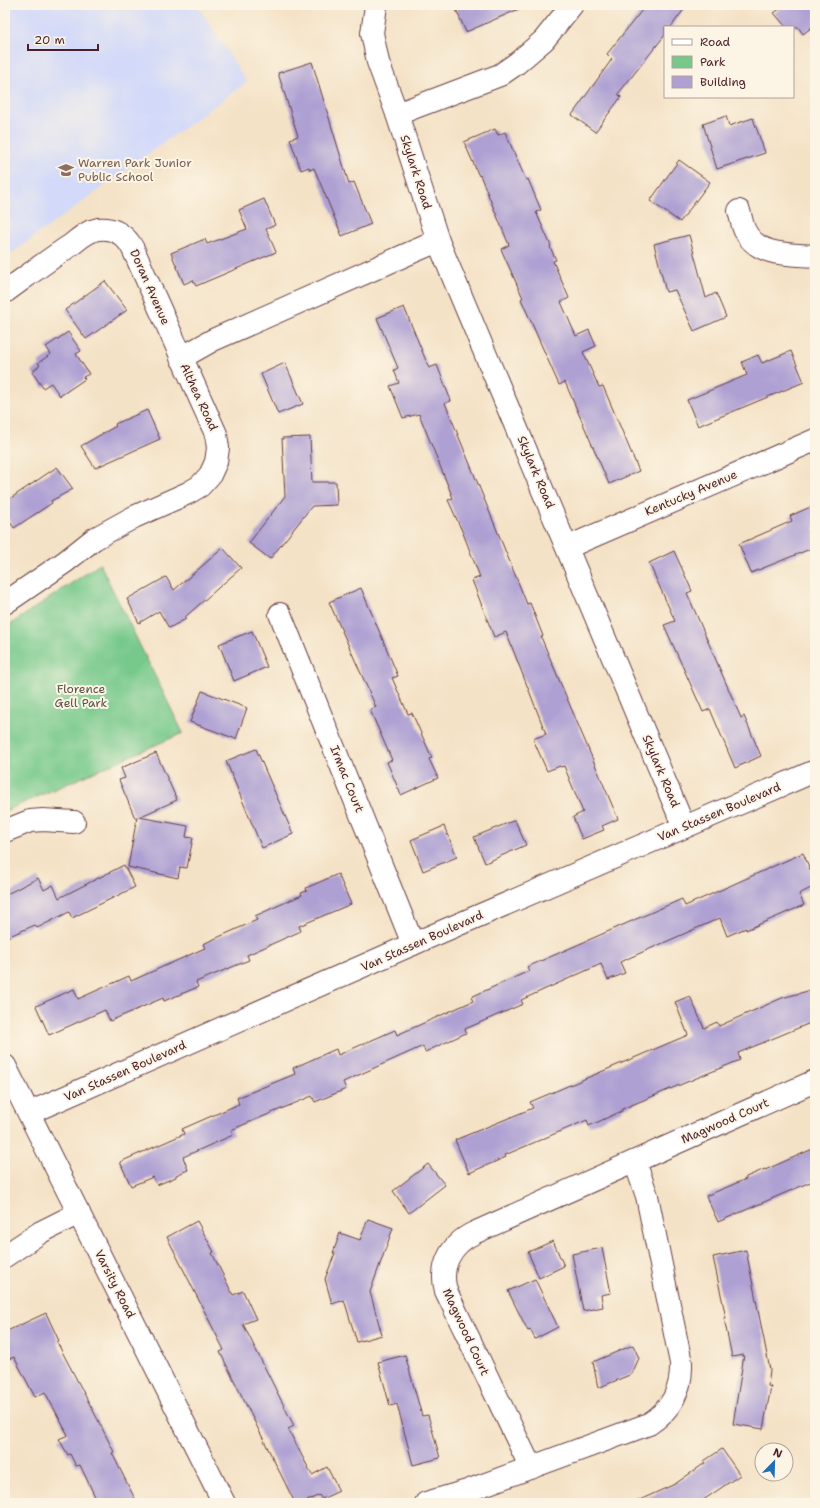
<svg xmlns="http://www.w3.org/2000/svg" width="820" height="1508" font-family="'Shantell Sans',sans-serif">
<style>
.built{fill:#d2d9f9}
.green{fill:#77c98b;stroke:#60745b}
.building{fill:#aea0d3}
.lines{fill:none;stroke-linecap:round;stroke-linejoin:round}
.minor-casing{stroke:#643c42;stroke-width:24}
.minor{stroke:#fff;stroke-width:22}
.labels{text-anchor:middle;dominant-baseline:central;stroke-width:4;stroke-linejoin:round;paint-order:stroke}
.education-label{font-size:12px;fill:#785e54;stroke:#fcf5e5;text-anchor:start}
.street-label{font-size:12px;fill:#4a1f2b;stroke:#fcf5e5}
.park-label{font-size:12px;fill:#585248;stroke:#fcf5e5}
</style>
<rect width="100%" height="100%" fill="#fcf5e5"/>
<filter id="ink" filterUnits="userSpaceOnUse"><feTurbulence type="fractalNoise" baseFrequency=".025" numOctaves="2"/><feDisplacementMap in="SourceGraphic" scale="8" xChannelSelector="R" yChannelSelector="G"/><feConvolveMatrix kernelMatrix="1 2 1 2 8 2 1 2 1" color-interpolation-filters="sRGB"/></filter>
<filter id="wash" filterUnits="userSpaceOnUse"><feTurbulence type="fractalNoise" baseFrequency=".012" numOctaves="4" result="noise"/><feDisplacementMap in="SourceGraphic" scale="16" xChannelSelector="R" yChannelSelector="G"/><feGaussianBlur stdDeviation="0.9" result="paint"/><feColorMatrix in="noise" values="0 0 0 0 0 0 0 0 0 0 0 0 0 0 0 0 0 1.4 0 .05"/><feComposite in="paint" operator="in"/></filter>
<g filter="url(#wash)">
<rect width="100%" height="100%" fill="#f4e2c6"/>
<polygon class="built" points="5,5 197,5 247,82 5,258"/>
<polygon class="green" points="100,564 183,733 5,811 5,628"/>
<g id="blocks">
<g class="building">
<polygon points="454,5 528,5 466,32"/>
<polygon points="646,5 687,5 671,27 665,27 665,35 618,94 621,97 595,132 572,115 612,59 607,54"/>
<polygon points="785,5 815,5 815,25 803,34 798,27 786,27 774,13"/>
<polygon points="312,62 349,184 354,182 371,224 342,236 314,168 310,170 309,167 301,170 290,139 298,136 278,73"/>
<polygon points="726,116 729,126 753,118 765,153 717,169 703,124"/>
<polygon points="495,129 498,135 505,132 526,180 528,179 541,210 536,212 551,246 550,247 556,260 553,261 569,298 561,302 576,336 589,330 596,346 583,352 599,387 603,386 639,471 609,484 565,382 559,385 521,299 523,298 501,249 509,245 480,175 479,176 464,142"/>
<polygon points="679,160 710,182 680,222 650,201"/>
<polygon points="264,199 275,225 266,229 276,252 196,286 193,280 184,284 171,253 205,239 207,244 247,229 239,210"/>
<polygon points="689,235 706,298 716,293 726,317 694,331 675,290 666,292 654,244"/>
<polygon points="105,281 127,310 86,339 65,310"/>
<polygon points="404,307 429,368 437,365 451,401 445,403 527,604 530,603 543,636 541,637 618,819 602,826 604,830 582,839 573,817 583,812 564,766 561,767 560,766 547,771 533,739 546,734 506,632 494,637 472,580 480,577 463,533 448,500 453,498 419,414 403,418 390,386 399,383 394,370 398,368 377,318"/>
<polygon points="68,332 81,351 76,354 89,374 83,377 85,379 60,396 51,383 43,388 32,372 40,365 38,363 51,354 46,347"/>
<polygon points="791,351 804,382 698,426 687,400 747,375 742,362 758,355 762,363"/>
<polygon points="285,363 303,404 278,414 261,374"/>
<polygon points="147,410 160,439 95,468 81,446 116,426 115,424"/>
<polygon points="310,437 312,482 336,482 337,505 312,506 270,559 249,543 285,496 282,438"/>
<polygon points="57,467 73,489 51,501 52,503 14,528 5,514 5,502"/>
<polygon points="815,505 815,547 751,573 739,544 792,521 790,516"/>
<polygon points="223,548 241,568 185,617 186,619 169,628 159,611 139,623 127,599 166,577 174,590"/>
<polygon points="674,551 692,591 687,593 741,718 744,716 761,756 735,768 710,709 703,712 664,625 675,621 649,563"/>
<polygon points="361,588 398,676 392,678 408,714 412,713 432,758 429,759 438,778 401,795 387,762 392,760 370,710 376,707 329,602"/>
<polygon points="252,631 267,667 234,681 219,644"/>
<polygon points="202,691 247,708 236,739 190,722"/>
<polygon points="256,749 293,834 262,848 226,761"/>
<polygon points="156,753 177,800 139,817 188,826 186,837 193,838 187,868 180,867 178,878 128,867 137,817 135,818 119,780 125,778 121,768"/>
<polygon points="515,820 526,845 485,863 474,837"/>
<polygon points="444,826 457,857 423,871 411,840"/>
<polygon points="803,853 815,881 815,886 799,894 804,905 746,930 746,928 727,936 720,918 620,962 625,973 608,980 601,964 521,1000 523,1004 465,1029 466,1033 425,1052 423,1046 343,1082 346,1089 315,1102 312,1096 231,1130 233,1135 183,1157 188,1170 176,1175 176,1177 157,1185 153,1177 131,1186 120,1162 184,1134 182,1129 239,1104 237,1098 295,1074 293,1068 336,1049 338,1055 395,1030 397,1035 473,1001 471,997 529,971 527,967 682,899 685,906"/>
<polygon points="124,865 135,887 72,918 69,912 37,928 35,925 5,938 5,895 38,878 44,890 53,885 59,898"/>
<polygon points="338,874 351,904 299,926 301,931 247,955 249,960 196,982 198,987 164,1001 163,998 110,1021 105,1010 49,1035 36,1006 74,989 78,999 129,976 131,981 205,948 203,944 257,920 255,916 302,895 301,893 307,891 306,888"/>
<polygon points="815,989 815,1021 738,1053 740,1060 622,1109 622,1111 589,1126 587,1120 505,1155 506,1157 469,1173 455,1140 533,1108 530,1102 688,1035 675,1002 690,996 704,1028 717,1022 719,1026 782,998"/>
<polygon points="815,1148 815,1180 718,1222 706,1196 746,1179 746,1177 765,1169 765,1170"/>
<polygon points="428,1164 445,1185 409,1213 393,1191"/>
<polygon points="368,1219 393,1228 370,1292 382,1335 357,1342 344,1300 332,1304 325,1279 335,1253 333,1253 340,1233 360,1240"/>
<polygon points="197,1221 214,1252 212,1253 233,1295 243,1291 256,1319 243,1324 294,1426 288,1429 312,1475 327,1467 339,1491 322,1499 319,1495 303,1503 295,1503 220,1352 224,1350 167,1237"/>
<polygon points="553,1241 564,1266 539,1278 528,1252"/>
<polygon points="602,1248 611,1293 601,1295 603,1307 583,1311 572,1254"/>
<polygon points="746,1250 770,1370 768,1386 771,1387 763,1429 733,1424 744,1355 732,1357 724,1318 726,1318 713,1257"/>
<polygon points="535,1279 558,1327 535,1339 530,1329 528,1331 508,1291"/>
<polygon points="46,1313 59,1341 57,1342 98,1420 114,1452 112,1453 137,1503 98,1503 80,1465 76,1466 70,1454 68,1455 59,1439 68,1435 45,1392 35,1397 14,1357 5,1361 5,1332"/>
<polygon points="633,1345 639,1358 632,1374 598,1388 593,1362"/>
<polygon points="405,1355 422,1416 428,1415 440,1458 413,1465 397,1404 390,1406 378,1362"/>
<polygon points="722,1449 740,1475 699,1503 633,1503 675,1484 705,1463 704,1461"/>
</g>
</g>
</g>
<g filter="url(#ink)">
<use href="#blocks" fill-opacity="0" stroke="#643c42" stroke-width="1"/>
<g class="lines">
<defs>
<g id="minor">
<polyline points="376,6 372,33 378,62 397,114 438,241 684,827"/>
<polyline points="397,114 500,75 516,64 544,40 572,5"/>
<path d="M739,211C741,217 742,225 745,231C758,257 791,254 815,256"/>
<path d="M5,292C27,276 48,260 71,245C79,239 87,231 98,229C113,227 126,235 133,249L216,434L218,448L216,462L210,475L200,486L188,493L134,517L94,539L65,562L5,603"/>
<polyline points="181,358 213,340 410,253 438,241"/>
<polyline points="568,547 815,440"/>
<polyline points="280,614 413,944"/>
<polyline points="5,831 30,821 43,820 74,822"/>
<polyline points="5,1066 224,1503"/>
<polyline points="29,1113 413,944 815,771"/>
<polyline points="5,1256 41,1232 79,1213"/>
<path d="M531,1468L446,1291C439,1266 451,1244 474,1233L815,1081"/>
<path d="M426,1503L467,1491L649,1424C672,1409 682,1390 681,1363L647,1196L635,1162"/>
</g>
</defs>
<use href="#minor" class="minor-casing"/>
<use href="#minor" class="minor"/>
</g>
</g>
<defs>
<symbol id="school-bare" viewBox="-9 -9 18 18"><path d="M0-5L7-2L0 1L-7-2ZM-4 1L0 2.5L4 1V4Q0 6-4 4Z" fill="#8d6e63" stroke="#fcf5e5" stroke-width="2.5" paint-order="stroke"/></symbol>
</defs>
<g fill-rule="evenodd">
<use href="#school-bare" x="55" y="159" width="22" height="22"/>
</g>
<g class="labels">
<g class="education-label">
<text x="78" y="163">Warren Park Junior<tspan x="78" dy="14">Public School</tspan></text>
</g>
<g class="street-label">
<text transform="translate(416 172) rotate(72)">Skylark Road</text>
<text transform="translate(150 287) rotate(66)">Doran Avenue</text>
<text transform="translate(199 397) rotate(65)">Althea Road</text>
<text transform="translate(536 472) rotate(67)">Skylark Road</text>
<text transform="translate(691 493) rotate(-23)">Kentucky Avenue</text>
<text transform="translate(661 771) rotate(67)">Skylark Road</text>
<text transform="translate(347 779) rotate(68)">Irmac Court</text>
<text transform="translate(719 812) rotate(-23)">Van Stassen Boulevard</text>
<text transform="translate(422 941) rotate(-24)">Van Stassen Boulevard</text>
<text transform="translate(125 1071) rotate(-24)">Van Stassen Boulevard</text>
<text transform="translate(725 1121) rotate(-24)">Magwood Court</text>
<text transform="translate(115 1284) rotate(63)">Varsity Road</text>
<text transform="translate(466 1332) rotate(65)">Magwood Court</text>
</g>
<g class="park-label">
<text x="81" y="689">Florence<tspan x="81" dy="14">Gell Park</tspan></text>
</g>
</g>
<rect width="820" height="1508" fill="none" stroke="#fcf5e5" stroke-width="20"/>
<rect x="664" y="26" width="130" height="72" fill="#fcf5e5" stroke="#b59f9b"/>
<rect x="672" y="39" width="20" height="6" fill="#ffffff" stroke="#b59f9b"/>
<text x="700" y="46" font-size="12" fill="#4a1f2b">Road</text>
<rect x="672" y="56" width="20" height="12" fill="#77c98b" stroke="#b59f9b"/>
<text x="700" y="66" font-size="12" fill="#4a1f2b">Park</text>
<rect x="672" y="76" width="20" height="12" fill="#aea0d3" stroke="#b59f9b"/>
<text x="700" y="86" font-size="12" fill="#4a1f2b">Building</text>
<g transform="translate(774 1462) rotate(23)"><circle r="19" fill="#fcf5e5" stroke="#b59f9b"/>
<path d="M0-3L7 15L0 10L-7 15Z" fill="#1f6fb2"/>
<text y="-6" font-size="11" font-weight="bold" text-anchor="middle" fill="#4a1f2b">N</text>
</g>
<path d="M28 44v6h70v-6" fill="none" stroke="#4a1f2b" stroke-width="2"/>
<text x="34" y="44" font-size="12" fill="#4a1f2b" stroke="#fcf5e5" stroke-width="3" paint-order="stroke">20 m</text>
</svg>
